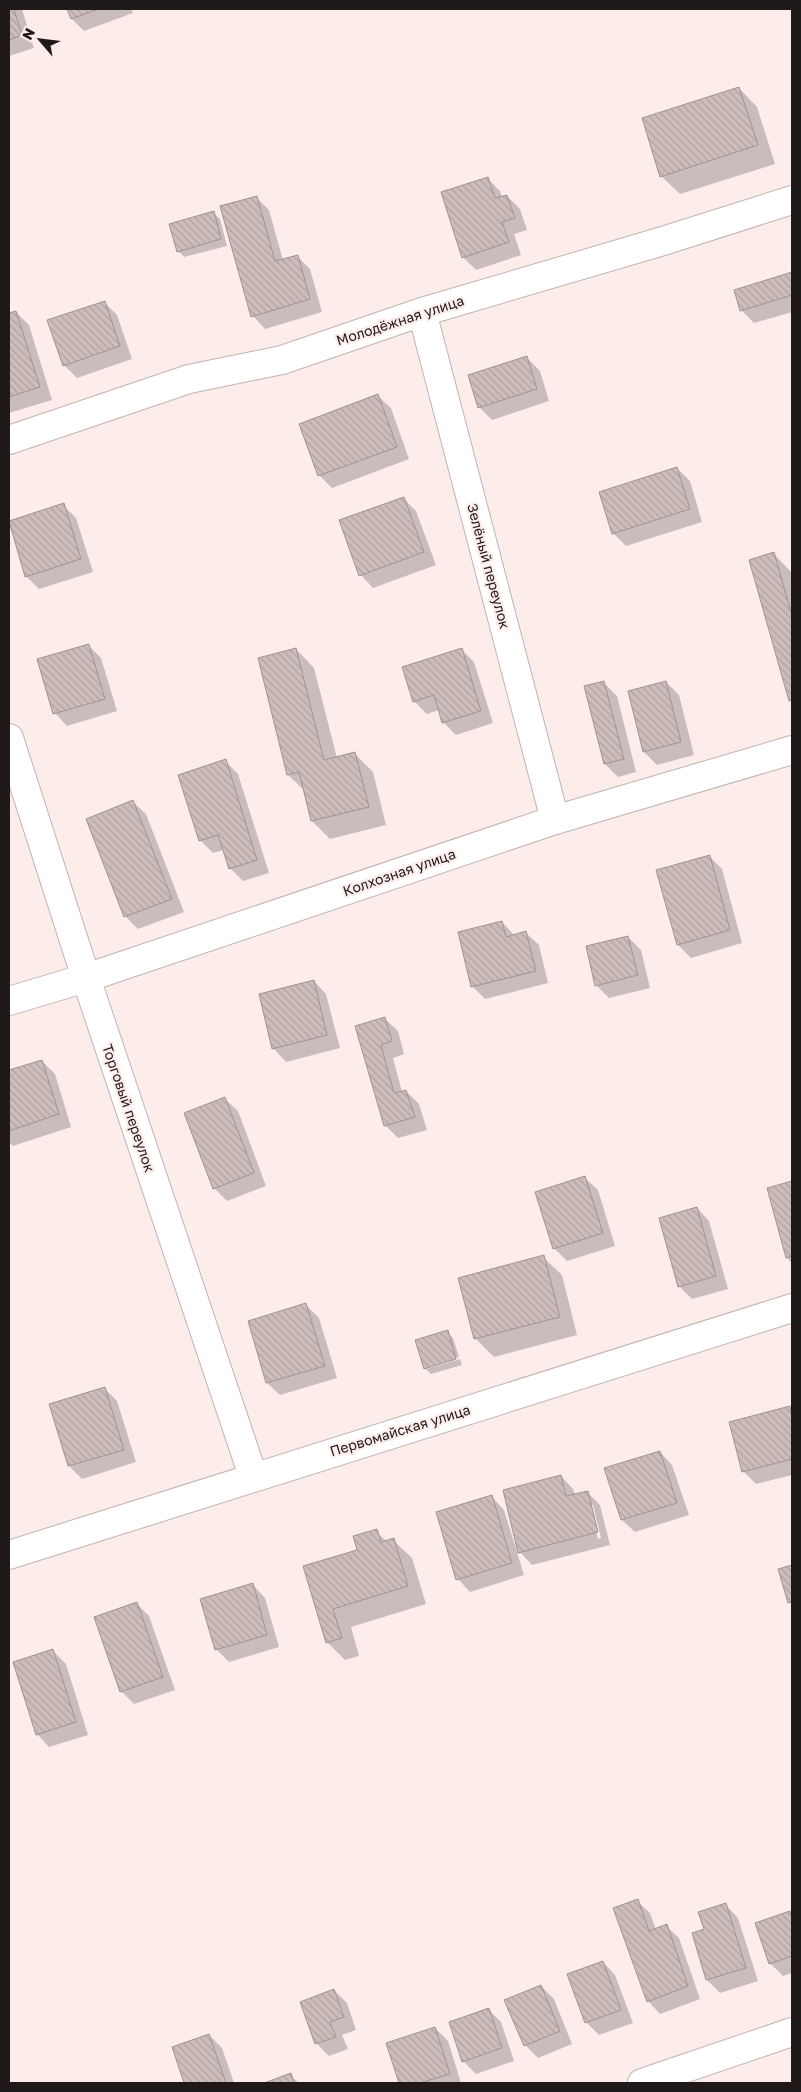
<svg xmlns="http://www.w3.org/2000/svg" width="801" height="2092" font-family="'Golos Text',sans-serif">
<style>
.shadow{fill:#0003;fill-rule:evenodd}
.building{fill:url(#building-back-hatch);stroke:#a19390}
.lines{fill:none;stroke-linecap:round;stroke-linejoin:round}
.street-casing{stroke:#c2b3b0;stroke-width:30}
.secondary-casing{stroke:#c2b3b0;stroke-width:30}
.street{stroke:#fff;stroke-width:28}
.secondary{stroke:#fff;stroke-width:28}
.labels{text-anchor:middle;dominant-baseline:central;stroke-width:4.5;stroke-linejoin:round;paint-order:stroke}
.street-label{font-size:14px;fill:#1f1a19;stroke:#fcedea}
</style>
<defs>
<pattern id="building-back-hatch" width="6" height="6" patternUnits="userSpaceOnUse" patternTransform="scale(1.25)"><rect width="6" height="6" fill="#ccbdba"/><path d="M-1 5l2 2M0 0l6 6M5-1l2 2" fill="none" stroke="#afa29f"/></pattern>
</defs>
<rect width="100%" height="100%" fill="#fcedea"/>
<g class="shadow">
<polygon points="9,9 22,9 34,48 9,56"/>
<polygon points="68,9 131,9 133,13 84,31 72,19"/>
<polygon points="739,88 757,107 775,164 680,194 661,176"/>
<polygon points="487,178 500,191 502,197 507,196 520,209 527,230 514,234 521,255 476,270 463,257"/>
<polygon points="256,197 269,210 283,260 297,256 310,269 322,312 265,329 253,316"/>
<polygon points="213,213 220,219 227,246 184,257 178,251"/>
<polygon points="792,273 792,312 754,323 741,310 735,291"/>
<polygon points="104,302 117,315 132,359 77,378 64,365"/>
<polygon points="16,312 29,325 52,400 9,413 9,314"/>
<polygon points="527,358 540,371 549,401 492,420 479,407"/>
<polygon points="378,396 391,408 409,459 332,488 319,475"/>
<polygon points="677,468 690,481 702,522 626,546 613,533"/>
<polygon points="403,498 416,511 436,565 373,588 361,575"/>
<polygon points="63,505 76,518 93,572 39,589 26,576 9,522"/>
<polygon points="774,554 792,573 792,702 790,700"/>
<polygon points="88,645 101,658 117,711 67,726 55,713"/>
<polygon points="296,649 314,668 337,758 355,754 373,772 386,825 330,839 312,821 305,791 288,775 259,659"/>
<polygon points="462,650 474,662 493,723 456,735 443,722 439,710 427,714 414,701"/>
<polygon points="666,682 679,695 694,755 657,765 644,752 629,691"/>
<polygon points="604,683 617,696 636,772 618,777 605,764"/>
<polygon points="225,761 238,774 269,873 243,881 230,868 224,850 213,853 200,840"/>
<polygon points="133,802 146,814 184,912 138,929 126,917 88,820"/>
<polygon points="709,856 722,869 742,943 691,958 678,945 658,871"/>
<polygon points="502,922 515,936 526,933 539,945 548,983 485,999 473,987"/>
<polygon points="628,937 641,950 650,988 609,998 596,985"/>
<polygon points="314,981 326,994 340,1048 286,1062 274,1049 260,995"/>
<polygon points="385,1019 398,1031 404,1054 393,1058 402,1092 406,1091 419,1104 427,1130 398,1138 385,1125 357,1027"/>
<polygon points="42,1061 55,1074 71,1127 13,1146 9,1142 9,1072"/>
<polygon points="225,1099 238,1111 266,1186 227,1201 214,1188 186,1114"/>
<polygon points="585,1178 598,1190 615,1246 567,1261 554,1248"/>
<polygon points="792,1182 792,1263 787,1258 768,1189"/>
<polygon points="697,1208 709,1221 728,1289 692,1299 679,1286"/>
<polygon points="543,1257 562,1275 577,1335 494,1357 476,1339 460,1279"/>
<polygon points="306,1305 319,1318 337,1378 280,1395 267,1383 249,1322"/>
<polygon points="447,1332 453,1338 459,1357 427,1366 427,1369 460,1359 462,1365 431,1374 425,1368"/>
<polygon points="104,1388 117,1401 136,1462 82,1479 69,1466 50,1405"/>
<polygon points="790,1408 792,1410 792,1475 756,1484 743,1471"/>
<polygon points="660,1452 672,1465 689,1515 635,1532 622,1520"/>
<path d="M561,1476L573,1489L575,1495L587,1492L600,1505L610,1545L532,1565L520,1552ZM590,1505H593L601,1538L598,1539Z"/>
<polygon points="492,1497 504,1510 524,1575 470,1592 458,1579"/>
<polygon points="376,1531 387,1542 393,1540 412,1558 426,1604 351,1627 359,1656 345,1660 327,1642 304,1566 358,1550"/>
<polygon points="792,1566 792,1605 779,1570"/>
<polygon points="253,1585 265,1598 279,1647 229,1662 216,1649"/>
<polygon points="136,1603 149,1616 175,1690 134,1704 121,1691"/>
<polygon points="53,1651 66,1664 88,1735 49,1747 37,1734"/>
<polygon points="637,1901 650,1913 656,1930 666,1926 679,1938 700,1999 660,2014 648,2001"/>
<polygon points="726,1905 738,1918 758,1981 720,1993 707,1980 693,1934 705,1930"/>
<polygon points="790,1912 792,1915 792,1973 783,1976 770,1963"/>
<polygon points="603,1962 615,1975 633,2023 599,2035 586,2022"/>
<polygon points="541,1986 554,1999 572,2044 538,2058 525,2045"/>
<polygon points="334,1990 347,2003 356,2030 342,2035 348,2049 329,2056 316,2043"/>
<polygon points="489,2010 501,2022 514,2061 476,2074 463,2061"/>
<polygon points="435,2028 448,2041 461,2083 400,2083 388,2043"/>
<polygon points="209,2035 222,2048 234,2083 186,2083 173,2047"/>
<polygon points="290,2075 299,2083 267,2083"/>
</g>
<g class="building">
<polygon points="9,9 14,9 22,35 9,40"/>
<polygon points="67,9 99,9 71,19"/>
<polygon points="739,87 758,145 660,177 642,118"/>
<polygon points="488,177 495,198 507,195 515,218 502,222 509,242 462,258 441,192"/>
<polygon points="257,196 275,261 298,255 310,299 251,317 220,206"/>
<polygon points="214,211 221,239 177,252 169,224"/>
<polygon points="792,272 792,295 740,311 734,290"/>
<polygon points="105,301 120,346 63,366 47,320"/>
<polygon points="16,311 40,387 9,397 9,313"/>
<polygon points="527,356 537,389 478,408 468,375"/>
<polygon points="378,394 397,447 318,476 299,424"/>
<polygon points="677,467 690,509 612,534 599,492"/>
<polygon points="404,497 424,552 359,576 339,520"/>
<polygon points="64,503 81,559 25,577 9,521"/>
<polygon points="774,552 792,616 792,700 789,701 749,560"/>
<polygon points="89,644 105,699 53,714 37,659"/>
<polygon points="296,648 324,760 355,752 369,807 311,821 299,772 287,775 258,658"/>
<polygon points="462,648 481,711 442,723 434,695 413,702 402,667"/>
<polygon points="604,681 624,759 604,764 584,686"/>
<polygon points="666,681 681,742 643,752 628,691"/>
<polygon points="226,759 257,860 229,869 218,835 199,841 178,775"/>
<polygon points="133,800 172,899 124,917 86,819"/>
<polygon points="710,855 730,930 677,945 656,870"/>
<polygon points="502,921 506,937 526,931 536,971 471,987 458,932"/>
<polygon points="628,936 638,975 595,986 586,946"/>
<polygon points="314,980 327,1035 272,1049 259,994"/>
<polygon points="385,1017 392,1041 381,1045 394,1093 406,1090 415,1117 384,1126 355,1026"/>
<polygon points="42,1060 59,1114 9,1131 9,1070"/>
<polygon points="225,1097 254,1173 213,1189 184,1113"/>
<polygon points="585,1176 603,1233 553,1249 535,1192"/>
<polygon points="792,1181 792,1256 786,1258 767,1188"/>
<polygon points="697,1207 716,1276 678,1287 659,1218"/>
<polygon points="544,1255 560,1317 474,1339 458,1278"/>
<polygon points="306,1303 325,1366 266,1383 248,1321"/>
<polygon points="448,1330 456,1359 424,1369 415,1340"/>
<polygon points="105,1387 124,1450 68,1466 49,1404"/>
<polygon points="790,1406 792,1416 792,1459 742,1472 729,1422"/>
<polygon points="660,1451 677,1503 621,1520 604,1468"/>
<polygon points="561,1475 566,1496 588,1491 598,1532 518,1553 503,1490"/>
<polygon points="492,1495 512,1563 456,1580 436,1512"/>
<polygon points="377,1529 381,1542 394,1538 408,1586 333,1609 342,1638 326,1643 303,1566 357,1550 353,1536"/>
<polygon points="792,1565 792,1602 788,1603 778,1569"/>
<polygon points="253,1583 267,1635 215,1650 200,1599"/>
<polygon points="137,1602 163,1677 120,1692 94,1617"/>
<polygon points="53,1649 76,1722 36,1735 13,1662"/>
<polygon points="638,1899 649,1931 667,1924 688,1986 647,2002 613,1908"/>
<polygon points="726,1903 746,1968 706,1980 692,1933 704,1929 698,1912"/>
<polygon points="790,1911 792,1917 792,1956 769,1964 755,1923"/>
<polygon points="603,1961 621,2010 585,2023 567,1974"/>
<polygon points="541,1985 560,2031 524,2046 504,2000"/>
<polygon points="334,1989 344,2017 330,2022 336,2037 315,2044 300,2002"/>
<polygon points="489,2008 502,2048 462,2062 449,2022"/>
<polygon points="435,2027 450,2074 420,2083 399,2083 386,2043"/>
<polygon points="209,2034 226,2083 184,2083 172,2047"/>
<polygon points="291,2073 294,2083 264,2083"/>
</g>
<g class="lines">
<defs>
<g id="street">
<polyline points="422,312 555,820"/>
<polyline points="9,440 189,379 282,360 422,312 663,241 792,200"/>
<polyline points="9,738 86,978 253,1476"/>
<polyline points="9,1001 86,978 555,820 792,750"/>
</g>
<g id="secondary">
<polyline points="9,1555 792,1308"/>
<polyline points="642,2083 792,2032"/>
</g>
</defs>
<use href="#street" class="street-casing"/>
<use href="#secondary" class="secondary-casing"/>
<use href="#street" class="street"/>
<use href="#secondary" class="secondary"/>
</g>
<g class="labels">
<g class="street-label">
<text transform="translate(400 320) rotate(-18)">Молодёжная улица</text>
<text transform="translate(489 566) rotate(75)">Зелёный переулок</text>
<text transform="translate(399 872) rotate(-19)">Колхозная улица</text>
<text transform="translate(129 1108) rotate(71)">Торговый переулок</text>
<text transform="translate(400 1430) rotate(-17)">Первомайская улица</text>
</g>
</g>
<rect width="801" height="2092" fill="none" stroke="#1f1a19" stroke-width="20"/>
<g transform="translate(40 40) rotate(298)" stroke="#fcedea" stroke-width="4" paint-order="stroke">
<path d="M0-4L9 19L0 12L-9 19Z" fill="#1f1a19"/>
<text y="-8" font-size="14" font-weight="bold" text-anchor="middle" fill="#1f1a19">N</text>
</g>
</svg>
